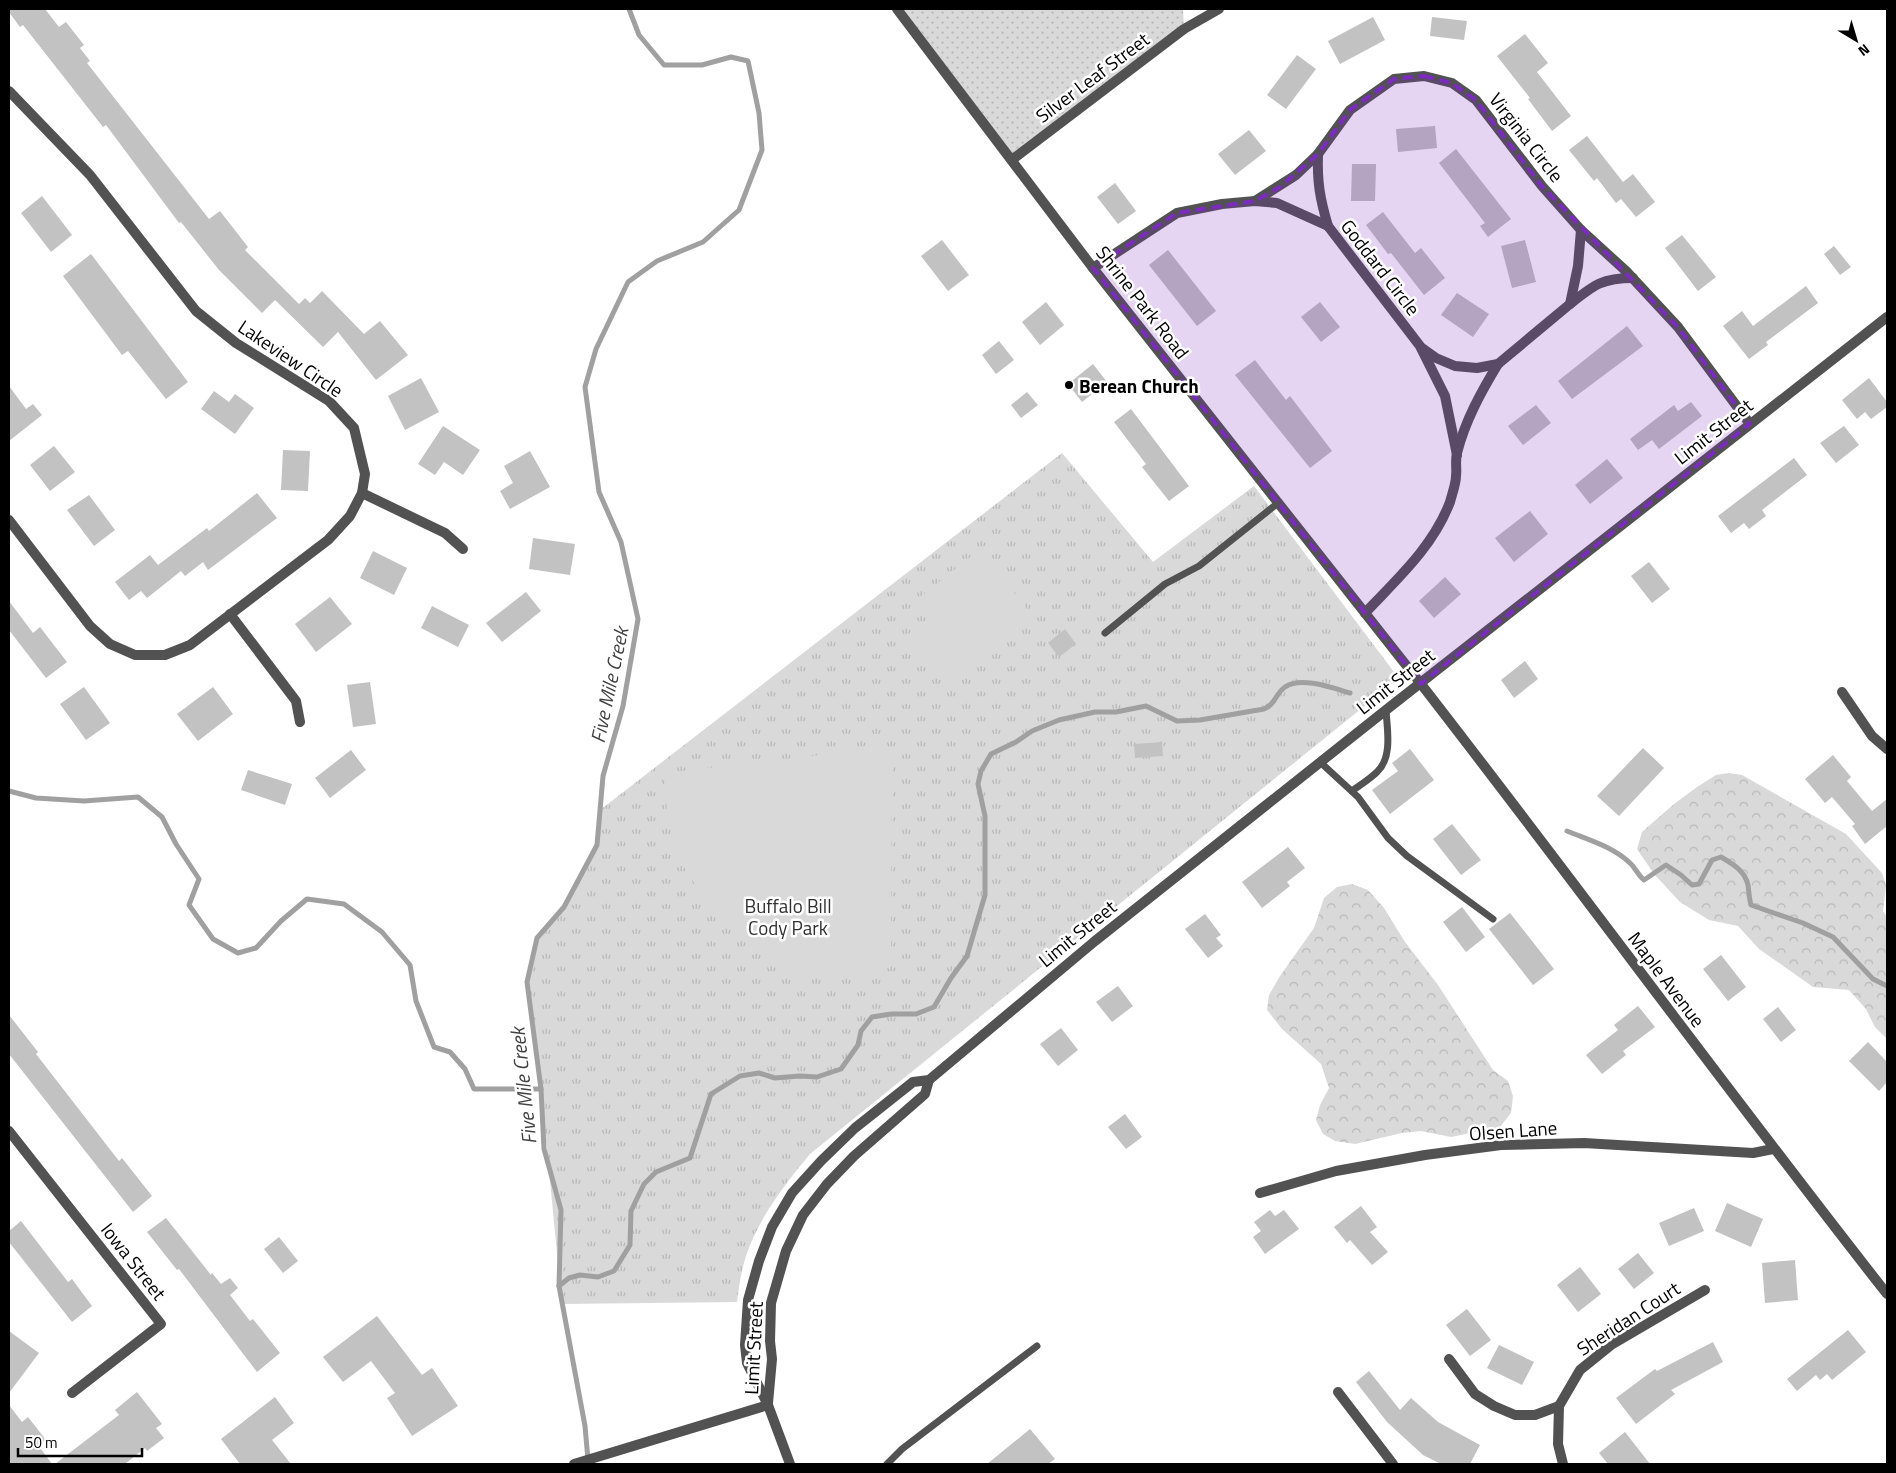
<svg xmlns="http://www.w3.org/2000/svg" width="1896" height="1473" font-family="'Titillium Web',sans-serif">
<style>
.grass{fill:url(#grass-dots)}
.forest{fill:url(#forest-crowns)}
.park{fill:url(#park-tufts)}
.pitch{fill:#d9d9d9}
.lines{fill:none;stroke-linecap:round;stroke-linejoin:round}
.stream{stroke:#a0a0a0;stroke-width:5}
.building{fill:#c2c2c2}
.service{stroke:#525252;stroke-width:7}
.minor{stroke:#525252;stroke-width:10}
.tertiary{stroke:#525252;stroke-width:10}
.marked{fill:#7b2cbf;fill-opacity:0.2;stroke:#7b2cbf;stroke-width:4;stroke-dasharray:10 6;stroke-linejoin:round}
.poi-dot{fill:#000;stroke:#fff;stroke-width:2}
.labels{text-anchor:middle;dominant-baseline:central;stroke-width:5;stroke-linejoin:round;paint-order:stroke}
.street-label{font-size:19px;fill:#000;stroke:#fff}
.poi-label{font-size:19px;font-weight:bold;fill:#000;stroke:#fff;text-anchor:start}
.park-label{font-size:19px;fill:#303030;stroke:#fff}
.water-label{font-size:20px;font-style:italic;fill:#414141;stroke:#fff}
</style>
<defs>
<pattern id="grass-dots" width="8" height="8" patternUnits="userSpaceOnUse" patternTransform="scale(1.25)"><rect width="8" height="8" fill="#d9d9d9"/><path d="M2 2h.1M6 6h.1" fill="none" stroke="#b8b8b8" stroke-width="1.8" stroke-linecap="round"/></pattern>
<pattern id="forest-crowns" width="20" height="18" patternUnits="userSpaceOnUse" patternTransform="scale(1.25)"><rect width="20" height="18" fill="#d9d9d9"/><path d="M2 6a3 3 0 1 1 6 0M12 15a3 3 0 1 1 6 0" fill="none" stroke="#b8b8b8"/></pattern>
<pattern id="park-tufts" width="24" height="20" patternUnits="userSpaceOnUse" patternTransform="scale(1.25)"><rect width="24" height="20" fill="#d9d9d9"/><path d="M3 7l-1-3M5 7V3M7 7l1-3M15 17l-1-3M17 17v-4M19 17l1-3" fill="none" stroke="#b8b8b8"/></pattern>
</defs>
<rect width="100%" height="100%" fill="#fff"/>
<polygon class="grass" points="895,9 1183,9 1184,29 1013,159"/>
<g class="forest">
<polygon points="1729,773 1742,775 1846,834 1882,873 1886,885 1883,911 1887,917 1887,1039 1875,1027 1866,1009 1849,990 1813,987 1759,949 1738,926 1709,920 1680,902 1654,874 1637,849 1642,832 1674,804 1697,787 1716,775"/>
<polygon points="1352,884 1368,890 1384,908 1405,942 1438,985 1493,1070 1508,1081 1513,1096 1511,1113 1500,1127 1451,1137 1421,1131 1402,1133 1355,1144 1335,1141 1323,1134 1316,1120 1320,1105 1329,1088 1321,1064 1282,1029 1267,1010 1269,995 1280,976 1314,928 1324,898 1337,887"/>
</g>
<path class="park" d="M1062,453L1153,562L1254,486L1394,672L1393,683L810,1154C784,1185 759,1218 746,1256C741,1271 739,1287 737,1302L562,1304L541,1089L527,982L537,938L564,907L597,845L600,810Z"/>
<g class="pitch">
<polygon points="979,550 1035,619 950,688 907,635 929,618 915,601"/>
<path d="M880,748L892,758L891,967C865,978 848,979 820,976C814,975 808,975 802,974C795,972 788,966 782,963C746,940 700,900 681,861C668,833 665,803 665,773Z"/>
</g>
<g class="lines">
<g class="stream">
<polyline points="9,791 36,798 84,801 138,797 162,817 176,844 199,879 189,905 213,939 238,953 256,948 281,921 307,899 344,904 382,932 410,965 416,1001 434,1047 450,1052 465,1069 474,1089 541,1089"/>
<path d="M1567,831C1589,840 1614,847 1631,864C1636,869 1638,875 1644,880L1666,865L1681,875L1692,885L1699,884L1712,860L1721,857C1733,864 1745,871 1748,885C1749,892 1749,898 1751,905L1803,923L1833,937L1873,979L1887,986"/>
<path d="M559,1286L569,1278L580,1275L598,1277L614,1271L630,1245L631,1211L644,1184L656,1172L690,1158L711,1094L740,1076L759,1073L775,1078L800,1076L817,1077L841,1069L858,1045L861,1031L872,1017L891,1014H916L934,1007L951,978L967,956L985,895V816L978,784L981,771L991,754L1016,742L1032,731L1059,720L1095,712H1116L1146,706L1177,721L1200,720L1264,709C1276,704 1275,694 1285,687C1301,676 1333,688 1350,693"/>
<polyline points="588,1460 585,1426 559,1286 561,1210 544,1149 541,1089 527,982 537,938 564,907 597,845 603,776 623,706 638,619 621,542 599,492 585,387 596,349 628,282 657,261 703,242 739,210 762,150 759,113 748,61 731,57 702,65 664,65 639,35 629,9"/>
</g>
</g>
<g class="building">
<polygon points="9,9 45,9 59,27 66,22 84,45 80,48 90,61 87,63 209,219 220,211 248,247 245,250 299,304 305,298 310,303 322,291 364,334 380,321 408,355 376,380 338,332 323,347 275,300 262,313 219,270 181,222 179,223 106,125 103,127 23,25 20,27 9,12"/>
<polygon points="1373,17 1385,40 1340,64 1328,41"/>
<polygon points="1432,17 1467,21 1464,40 1430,36"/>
<polygon points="1525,34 1548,63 1537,72 1571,116 1552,131 1528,99 1530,98 1497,56"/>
<polygon points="1297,55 1316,69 1286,109 1267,95"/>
<polygon points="1435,126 1437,148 1398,152 1396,129"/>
<polygon points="1249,130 1266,151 1235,175 1218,154"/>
<polygon points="1587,136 1623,182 1633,174 1655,202 1636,217 1621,199 1616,203 1597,178 1594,181 1569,150"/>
<polygon points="1456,149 1511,219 1488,237 1480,226 1485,223 1439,163"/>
<polygon points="1352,164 1376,164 1375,201 1351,201"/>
<polygon points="1115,183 1136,211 1118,224 1097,197"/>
<polygon points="42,196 72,235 51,252 21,213"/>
<polygon points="1383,212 1415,253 1421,248 1445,278 1424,295 1391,253 1388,254 1366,225"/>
<polygon points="1682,235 1716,277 1698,291 1665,248"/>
<polygon points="942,240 969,275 948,291 921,256"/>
<polygon points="1525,240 1536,282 1512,288 1501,246"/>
<polygon points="1834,246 1851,267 1840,275 1824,254"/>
<polygon points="1168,250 1216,311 1197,326 1149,265"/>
<polygon points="91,254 188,382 166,399 128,351 122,355 63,276"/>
<polygon points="1806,286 1818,303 1766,342 1768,345 1749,359 1723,326 1742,311 1753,326"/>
<polygon points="1457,293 1489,314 1473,337 1441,315"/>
<polygon points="1046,302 1064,325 1040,345 1022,322"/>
<polygon points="1320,302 1340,327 1321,342 1301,317"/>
<polygon points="1627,326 1643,346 1572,399 1558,381"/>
<polygon points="999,341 1014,360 996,374 982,355"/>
<polygon points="1255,360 1286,400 1290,396 1332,451 1310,468 1235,375"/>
<polygon points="1093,364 1107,382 1082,402 1068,384"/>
<polygon points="421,378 439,412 405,430 388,396"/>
<polygon points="1869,378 1887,402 1887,407 1871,419 1865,412 1857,419 1842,400"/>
<polygon points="9,386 26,409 33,404 42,415 9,441"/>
<polygon points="214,391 229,402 235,394 254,408 235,434 201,409"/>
<polygon points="1027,392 1038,405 1021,418 1011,405"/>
<polygon points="1691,402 1702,416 1659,449 1652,440 1638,450 1630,439 1674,405 1678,411"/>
<polygon points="1536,405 1551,423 1523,445 1508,426"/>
<polygon points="1131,409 1189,486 1169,501 1142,467 1146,464 1114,422"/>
<polygon points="443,426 480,450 463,475 444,462 435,475 418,464"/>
<polygon points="1844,426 1859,445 1836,463 1820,443"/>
<polygon points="54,446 75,472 50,491 30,465"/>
<polygon points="283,450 310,451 308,491 281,490"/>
<polygon points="530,451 550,487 510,509 500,491 513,483 504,466"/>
<polygon points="1794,458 1807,475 1762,510 1766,516 1749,529 1744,523 1731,533 1718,516"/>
<polygon points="1607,459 1623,478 1590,504 1575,485"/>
<polygon points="257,493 277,518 208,570 203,562 185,576 181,571 147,598 141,591 129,600 115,582 150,555 158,565 207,528 209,531"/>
<polygon points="89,495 115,530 94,546 67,510"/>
<polygon points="1530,511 1548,534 1514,562 1495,538"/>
<polygon points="533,538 575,544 570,575 529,569"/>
<polygon points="373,551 407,568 394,595 360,578"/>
<polygon points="1649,562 1670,589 1652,603 1631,576"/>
<polygon points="1445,577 1461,594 1434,618 1419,601"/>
<polygon points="526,592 541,611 502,642 486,623"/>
<polygon points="330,597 352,624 316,652 295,624"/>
<polygon points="9,601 33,633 40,627 67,662 46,678 9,630"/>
<polygon points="432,606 469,625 458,647 421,628"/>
<polygon points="1065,629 1076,644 1059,657 1048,643"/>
<polygon points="1525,661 1538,679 1514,698 1501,680"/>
<polygon points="370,682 376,724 353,727 347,685"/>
<polygon points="84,687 110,723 86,740 60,704"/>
<polygon points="213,687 233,714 198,741 177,714"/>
<polygon points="1162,742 1163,756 1135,758 1134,744"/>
<polygon points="1643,748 1664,768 1619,816 1597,796"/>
<polygon points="1410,749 1434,780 1390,814 1372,790 1398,771 1392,763"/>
<polygon points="351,750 366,770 330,798 315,778"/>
<polygon points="1833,755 1851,777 1847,781 1872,811 1887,799 1887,826 1865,844 1852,826 1855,824 1832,797 1825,803 1805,779"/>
<polygon points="248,770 292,784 285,805 241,790"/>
<polygon points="1452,824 1481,860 1461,875 1433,839"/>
<polygon points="1288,847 1305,868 1287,882 1290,886 1262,908 1242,882"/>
<polygon points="1462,907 1485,937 1466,952 1443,922"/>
<polygon points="1510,913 1554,969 1533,985 1489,929"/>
<polygon points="1205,914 1221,935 1216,938 1223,946 1208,958 1185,929"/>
<polygon points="1721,955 1746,987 1728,1001 1703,969"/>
<polygon points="1118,986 1133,1006 1112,1022 1096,1002"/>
<polygon points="1638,1006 1655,1027 1623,1051 1626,1055 1602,1074 1586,1055 1618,1030 1614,1025"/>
<polygon points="1778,1007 1796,1030 1781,1042 1763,1019"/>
<polygon points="9,1015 38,1052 36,1054 119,1161 122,1158 152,1196 133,1212 9,1054"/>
<polygon points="1061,1028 1078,1050 1058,1066 1040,1044"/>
<polygon points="1868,1042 1887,1062 1887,1082 1879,1091 1849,1061"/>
<polygon points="1125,1114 1142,1137 1126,1149 1108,1127"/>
<polygon points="1727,1203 1763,1219 1751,1247 1715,1231"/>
<polygon points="1361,1206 1377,1227 1370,1232 1388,1252 1372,1265 1350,1240 1347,1243 1334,1227"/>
<polygon points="1694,1208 1704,1231 1669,1246 1659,1223"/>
<polygon points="1270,1210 1275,1216 1284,1210 1299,1229 1265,1254 1253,1237 1261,1231 1254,1222"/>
<polygon points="166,1218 211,1275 212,1273 221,1284 230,1278 238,1288 230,1295 250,1321 253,1319 280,1353 257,1372 179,1269 177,1270 147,1232"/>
<polygon points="21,1221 68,1282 72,1279 92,1306 72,1322 9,1242 9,1231"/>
<polygon points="279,1237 298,1261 283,1273 264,1249"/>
<polygon points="1638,1253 1654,1273 1634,1289 1618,1269"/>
<polygon points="1795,1260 1798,1300 1765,1303 1762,1263"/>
<polygon points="1580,1267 1601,1294 1578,1312 1557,1285"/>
<polygon points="1467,1309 1491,1340 1470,1356 1446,1325"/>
<polygon points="377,1316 422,1375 432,1368 458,1406 412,1436 387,1398 395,1393 371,1361 343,1382 323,1357"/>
<polygon points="1848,1330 1866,1352 1832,1380 1827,1374 1820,1380 1816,1375 1797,1391 1787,1379"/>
<polygon points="9,1331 39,1353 9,1393"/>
<polygon points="1713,1342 1723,1362 1671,1390 1675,1394 1636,1424 1616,1398 1655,1369 1657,1371"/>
<polygon points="1499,1345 1534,1362 1522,1385 1487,1368"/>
<polygon points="1369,1371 1400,1410 1411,1398 1438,1422 1480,1445 1470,1464 1441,1464 1423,1455 1387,1422 1356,1382"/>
<polygon points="137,1392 162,1424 156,1428 164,1438 147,1451 145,1448 125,1464 55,1464 119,1415 115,1410"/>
<polygon points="275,1397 294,1423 272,1440 291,1464 240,1464 221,1439"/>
<polygon points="9,1405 22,1422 28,1417 46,1440 38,1445 52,1464 9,1464"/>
<polygon points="1030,1429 1055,1459 1048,1464 987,1464"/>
<polygon points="1625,1432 1650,1464 1608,1464 1599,1453"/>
</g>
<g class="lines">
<g class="service">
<polyline points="1105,633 1165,584 1199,566 1278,503"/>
<polyline points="1320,762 1358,797 1388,838 1407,856 1493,919"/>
<path d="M1352,791C1360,785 1370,779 1377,772C1393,757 1387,729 1386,710"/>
<polyline points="887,1464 902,1449 1037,1346"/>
</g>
<g class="minor">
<polyline points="9,91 90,175 196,311 236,343 329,401 354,428 365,474 362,493 350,516 328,540 190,645 165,655 135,655 110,644 90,626 9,520"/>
<path d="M1318,154C1317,182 1320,199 1328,226"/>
<polyline points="1013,159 1184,29 1219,9"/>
<polyline points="1255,201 1296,175 1318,154 1350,110 1394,79 1424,76 1452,83 1476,100 1542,186 1581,230 1626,271 1678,327 1750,424"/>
<polyline points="1093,268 1177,213 1222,204 1255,201 1277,203 1328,226 1420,346 1445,396 1457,455"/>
<path d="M1570,304C1594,285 1602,278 1633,278"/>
<polyline points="1422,348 1436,358 1455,366 1477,368 1498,364 1570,304 1578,266 1581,230"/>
<polyline points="362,493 445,533 463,549"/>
<path d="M1365,613C1397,579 1433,547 1450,502C1452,494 1456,484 1456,476C1457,469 1455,461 1457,453C1465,421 1481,392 1498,364"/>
<polyline points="230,614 296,701 300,722"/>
<path d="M1421,684C1578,886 1729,1093 1887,1294"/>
<polyline points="1842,692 1872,736 1887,749"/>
<polyline points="9,1131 161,1324 72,1393"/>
<polyline points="1260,1193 1336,1171 1425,1155 1501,1145 1584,1143 1753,1153 1773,1149"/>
<polyline points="1449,1359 1475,1394 1494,1406 1515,1415 1535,1415 1559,1406"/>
<polyline points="1338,1392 1393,1464"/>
<polyline points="1563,1464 1558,1444 1559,1406 1580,1370 1611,1345 1705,1290"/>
</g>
<g class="tertiary">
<polyline points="897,9 1093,268 1421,684"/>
<polyline points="768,1403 772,1359 770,1341 771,1303 786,1251 803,1215 827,1184 854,1156 925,1094 929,1080"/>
<polyline points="574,1464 768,1405"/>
<polyline points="790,1464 768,1405 747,1363 745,1345 748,1300 759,1261 772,1227 792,1193 821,1161 855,1128 913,1082 929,1080 1095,941 1386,710 1887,317"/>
</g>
</g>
<path class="marked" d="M1424,76L1452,83L1476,100L1542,186L1678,327L1750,424L1421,684L1093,268L1177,213L1255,201L1280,187L1318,154L1350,110L1394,79Z"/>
<circle class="poi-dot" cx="1069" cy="385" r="5"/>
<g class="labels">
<g class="street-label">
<text transform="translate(1092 77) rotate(-37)">Silver Leaf Street</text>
<text transform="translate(1527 137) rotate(52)">Virginia Circle</text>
<text transform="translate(1381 267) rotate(52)">Goddard Circle</text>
<text transform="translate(1143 302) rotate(52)">Shrine Park Road</text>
<text transform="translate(291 358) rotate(34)">Lakeview Circle</text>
<text transform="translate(1713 431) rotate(-38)">Limit Street</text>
<text transform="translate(1395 681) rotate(-38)">Limit Street</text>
<text transform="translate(1077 933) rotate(-39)">Limit Street</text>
<text transform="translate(1667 979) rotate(53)">Maple Avenue</text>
<text transform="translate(1513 1130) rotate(-4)">Olsen Lane</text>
<text transform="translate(134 1261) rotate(52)">Iowa Street</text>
<text transform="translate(1628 1318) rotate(-33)">Sheridan Court</text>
<text transform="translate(753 1348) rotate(-87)">Limit Street</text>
</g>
<g class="poi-label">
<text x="1079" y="385">Berean Church</text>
</g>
<g class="park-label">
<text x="788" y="905">Buffalo Bill<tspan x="788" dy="22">Cody Park</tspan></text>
</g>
<g class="water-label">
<text transform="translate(609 685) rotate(-78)">Five Mile Creek</text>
<text transform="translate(523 1086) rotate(-96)">Five Mile Creek</text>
</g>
</g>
<rect width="1896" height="1473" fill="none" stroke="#000000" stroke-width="20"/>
<g transform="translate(1856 40) rotate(142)" stroke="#ffffff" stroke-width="4" paint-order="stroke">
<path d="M0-4L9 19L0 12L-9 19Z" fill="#000000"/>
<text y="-8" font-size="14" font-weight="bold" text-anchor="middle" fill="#000000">N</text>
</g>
<path d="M18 1448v8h124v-8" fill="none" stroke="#000000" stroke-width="2.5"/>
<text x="25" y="1448" font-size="15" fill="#000000" stroke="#ffffff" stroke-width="4" paint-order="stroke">50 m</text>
</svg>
